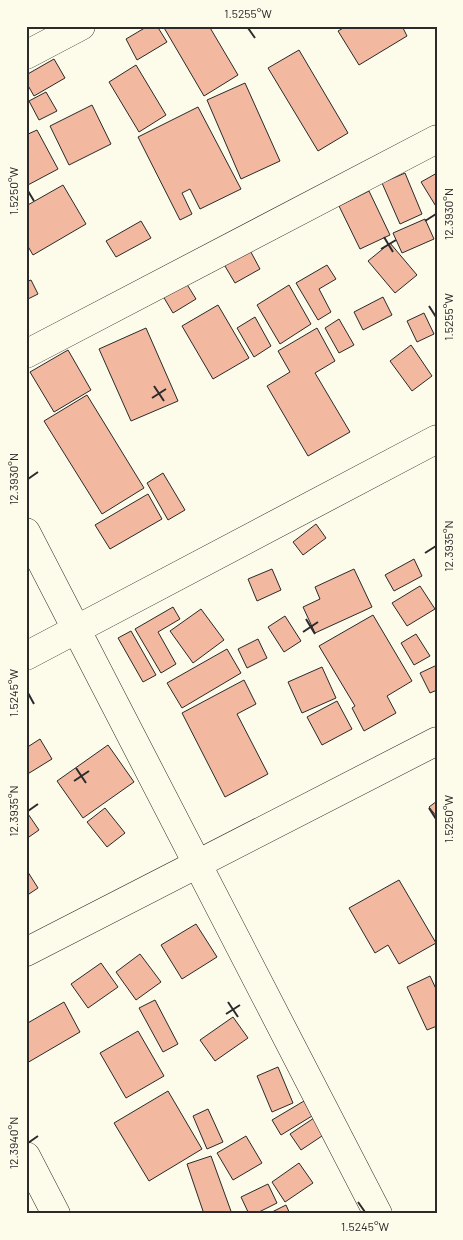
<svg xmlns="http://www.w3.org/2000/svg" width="463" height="1240" font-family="Barlow,sans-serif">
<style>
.building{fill:#f2b8a0;stroke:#2b2b2b}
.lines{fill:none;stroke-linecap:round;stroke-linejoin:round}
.minor-casing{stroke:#2b2b2b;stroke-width:29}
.minor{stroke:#fdfbea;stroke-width:28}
.ticks{fill:none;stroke:#2b2b2b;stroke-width:2}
.neatline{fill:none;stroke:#2b2b2b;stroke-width:2}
.ticks-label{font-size:12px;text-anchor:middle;fill:#2b2b2b}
</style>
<rect width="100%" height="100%" fill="#fdfbea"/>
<g class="building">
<polygon points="148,26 157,26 167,42 137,60 126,39"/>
<polygon points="163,26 209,26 238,75 204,96"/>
<polygon points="347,26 402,26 407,36 359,65 338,31"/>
<polygon points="299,50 348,133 318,151 268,68"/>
<polygon points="54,59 65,78 34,96 26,82 26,75"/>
<polygon points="136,65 166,115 139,132 109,82"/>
<polygon points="245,83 280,161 241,179 207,100"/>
<polygon points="46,92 57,111 39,120 29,101"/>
<polygon points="92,105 111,144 69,165 50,126"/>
<polygon points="198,107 241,189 200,209 190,189 182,193 192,214 180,220 138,137"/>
<polygon points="37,130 58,169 26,186 26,135"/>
<polygon points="405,173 422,214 400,224 382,183"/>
<polygon points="437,173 437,208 421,182"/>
<polygon points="63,185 86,224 33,255 26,243 26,206"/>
<polygon points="369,191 390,235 360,249 339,206"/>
<polygon points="425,219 434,239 402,253 393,233"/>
<polygon points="141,221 151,238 116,257 106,241"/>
<polygon points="245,241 260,269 235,283 219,256"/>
<polygon points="390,243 417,275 395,293 368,261"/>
<polygon points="327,265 336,279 319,289 331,312 318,320 296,283"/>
<polygon points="180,273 196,299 173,313 157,286"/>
<polygon points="31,280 38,294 26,300 26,282"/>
<polygon points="289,285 311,324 280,344 257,305"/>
<polygon points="383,297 392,315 363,330 354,312"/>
<polygon points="218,305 249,358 213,379 182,326"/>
<polygon points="424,313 434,334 417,342 407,321"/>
<polygon points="255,317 271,346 254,357 237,328"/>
<polygon points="339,319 354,345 339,353 325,328"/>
<polygon points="146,328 178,401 131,421 99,349"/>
<polygon points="317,328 335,361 315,373 350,432 308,456 267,386 290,372 278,351"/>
<polygon points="411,345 432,376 412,391 390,361"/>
<polygon points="68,350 91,390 54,412 30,372"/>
<polygon points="87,395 144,488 102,514 44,421"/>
<polygon points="163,473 185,510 168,520 147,483"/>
<polygon points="148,494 162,519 110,549 95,525"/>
<polygon points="316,524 326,538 303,555 293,542"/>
<polygon points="414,559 422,576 394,591 385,575"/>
<polygon points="272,569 281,590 257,601 248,579"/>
<polygon points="354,569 372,607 315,633 303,607 320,599 315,587"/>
<polygon points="420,586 435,609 407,626 392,603"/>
<polygon points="173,607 180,619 158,632 176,664 161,673 135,629"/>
<polygon points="201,609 224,640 193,663 170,631"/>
<polygon points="373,615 412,681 387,696 396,713 364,731 352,708 355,706 319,646"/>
<polygon points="285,616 301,641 284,652 268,627"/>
<polygon points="131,631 156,675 143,682 118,638"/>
<polygon points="416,634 430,656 414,665 401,643"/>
<polygon points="258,639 267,658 247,668 238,649"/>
<polygon points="227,649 241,673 182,708 167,683"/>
<polygon points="437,665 437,690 430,693 420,673"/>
<polygon points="322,667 336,698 302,713 288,682"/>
<polygon points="244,680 256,704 237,714 268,774 225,797 182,713"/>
<polygon points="337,701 352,729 322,745 307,717"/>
<polygon points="40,739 52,759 26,775 26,748"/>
<polygon points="108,745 134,782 83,818 57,781"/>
<polygon points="437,801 437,817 429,807"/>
<polygon points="105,808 125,833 107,847 87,822"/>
<polygon points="26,811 39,830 26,839"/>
<polygon points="26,869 38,888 26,896"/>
<polygon points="399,880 436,943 399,964 388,945 375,953 349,908"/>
<polygon points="196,924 217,957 182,979 161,945"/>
<polygon points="140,954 161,982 136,1000 116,972"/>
<polygon points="101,963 118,987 88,1008 71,984"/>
<polygon points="430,976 437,991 437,1026 427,1030 407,987"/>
<polygon points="155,1000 178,1044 163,1052 139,1008"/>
<polygon points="64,1002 80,1032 27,1063 26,1024"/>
<polygon points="233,1017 248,1038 215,1061 200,1040"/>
<polygon points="138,1031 164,1076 126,1098 100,1053"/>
<polygon points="278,1067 293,1103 272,1112 257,1076"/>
<polygon points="168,1091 202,1149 149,1181 114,1123"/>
<polygon points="304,1101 312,1116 281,1135 272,1120"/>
<polygon points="208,1109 223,1142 207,1149 193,1116"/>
<polygon points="314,1118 325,1134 301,1150 290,1134"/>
<polygon points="246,1136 262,1163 233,1180 217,1153"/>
<polygon points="211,1156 232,1214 204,1214 187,1164"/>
<polygon points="299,1163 313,1183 285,1202 272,1182"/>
<polygon points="268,1184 277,1203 255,1214 249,1214 241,1197"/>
<polygon points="286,1205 290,1214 268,1214"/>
</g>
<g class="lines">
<defs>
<g id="minor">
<polyline points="26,55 81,26"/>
<polyline points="26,354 437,139"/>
<polyline points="26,532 378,1214"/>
<polyline points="26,656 437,439"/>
<polyline points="26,952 437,741"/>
<polyline points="26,1156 56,1214"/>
</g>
</defs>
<use href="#minor" class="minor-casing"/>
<use href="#minor" class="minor"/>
</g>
<path class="ticks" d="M248,28L255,38M28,191L34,201M425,221L436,214M384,237L393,252M381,249L396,240M429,306L436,317M154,386L164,401M152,398L166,389M28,479L38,472M425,553L436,546M306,619L315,634M303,632L318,622M28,693L34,704M76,768L86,783M74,781L89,771M429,808L436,819M28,811L38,804M228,1002L238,1017M226,1014L240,1005M28,1143L38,1136M358,1202L365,1212"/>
<rect width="463" height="1240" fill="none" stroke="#fdfbea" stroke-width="55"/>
<rect x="28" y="28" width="408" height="1184" class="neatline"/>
<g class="ticks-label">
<text x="248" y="18">1.5255°W</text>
<text transform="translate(14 191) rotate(-90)" y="4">1.5250°W</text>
<text transform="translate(449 214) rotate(-90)" y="4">12.3930°N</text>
<text transform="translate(449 317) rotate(-90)" y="4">1.5255°W</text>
<text transform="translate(14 479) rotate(-90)" y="4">12.3930°N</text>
<text transform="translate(449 546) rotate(-90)" y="4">12.3935°N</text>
<text transform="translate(14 693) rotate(-90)" y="4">1.5245°W</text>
<text transform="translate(14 811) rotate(-90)" y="4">12.3935°N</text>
<text transform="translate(449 819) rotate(-90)" y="4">1.5250°W</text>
<text transform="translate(14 1143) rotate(-90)" y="4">12.3940°N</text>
<text x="365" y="1231">1.5245°W</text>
</g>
</svg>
